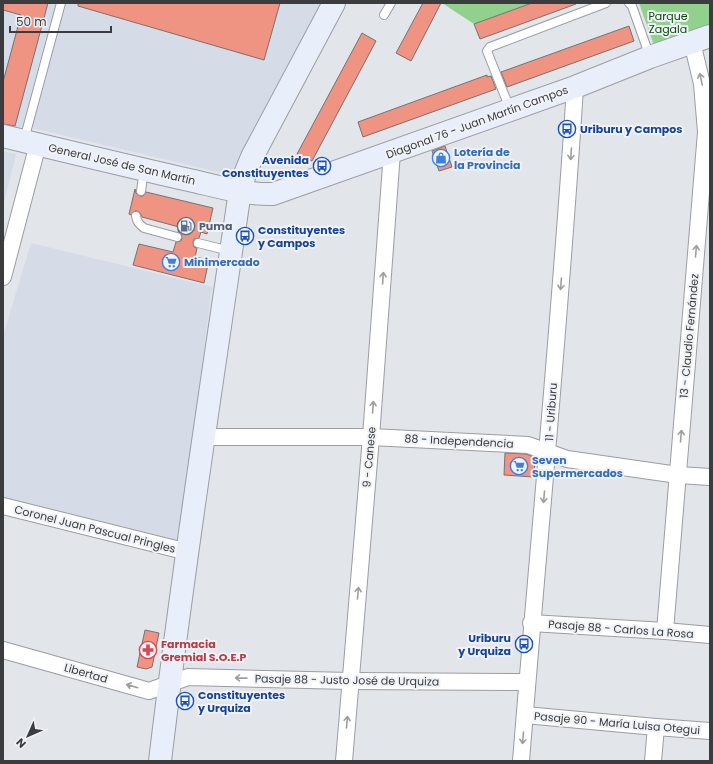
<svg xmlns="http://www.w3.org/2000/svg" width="713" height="764" font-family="Poppins,sans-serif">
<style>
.built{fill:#d6dbe8}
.green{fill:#91d18d}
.building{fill:#ef9382;stroke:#787271}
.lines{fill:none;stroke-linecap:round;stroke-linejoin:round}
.lane-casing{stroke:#9b9da3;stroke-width:10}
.street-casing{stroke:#9b9da3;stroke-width:18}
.secondary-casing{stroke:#9b9da3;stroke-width:24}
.lane{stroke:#fff;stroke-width:8}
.street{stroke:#fff;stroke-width:16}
.secondary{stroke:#e8effb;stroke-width:22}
.oneway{stroke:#9d9e9e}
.labels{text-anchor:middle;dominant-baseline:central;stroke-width:4;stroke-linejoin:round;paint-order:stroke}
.park-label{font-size:11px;fill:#084d0a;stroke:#eff2f7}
.street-label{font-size:11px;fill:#3b3c3e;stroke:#eff2f7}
.transit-label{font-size:11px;font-weight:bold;fill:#164399;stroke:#eff2f7;text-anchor:start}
.shop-label{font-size:11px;font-weight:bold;fill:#366cbe;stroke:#eff2f7;text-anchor:start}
.service-label{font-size:11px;font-weight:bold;fill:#4e5e75;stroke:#eff2f7;text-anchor:start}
.health-label{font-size:11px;font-weight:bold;fill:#be3a42;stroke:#eff2f7;text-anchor:start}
</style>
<rect width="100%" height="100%" fill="#e2e5ea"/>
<g class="built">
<polygon points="3,3 323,3 235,176 28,127 14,127 3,124"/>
<polygon points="3,151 16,154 3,207"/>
<polygon points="31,243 212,287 179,542 3,499 3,336"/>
</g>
<g class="green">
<polygon points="442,3 532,3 474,24"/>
<polygon points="639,3 710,3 710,29 655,48"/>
</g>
<g class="building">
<polygon points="3,3 48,3 15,126 3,124 3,82 21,15 3,10"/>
<polygon points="78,3 280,3 264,60 78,6"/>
<polygon points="423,3 441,3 411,61 396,53"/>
<polygon points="532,3 575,3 576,4 480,39 474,24"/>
<polygon points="629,26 634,41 507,87 501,72"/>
<polygon points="362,33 376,41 312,161 297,154"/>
<polygon points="487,75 487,77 491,76 496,89 363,137 358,122"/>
<polygon points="445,146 452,167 439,171 432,151"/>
<polygon points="135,189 136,193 140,196 143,196 146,192 213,208 207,234 201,232 199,238 194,239 193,242 194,247 197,248 195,257 209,260 204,283 133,265 139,244 173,252 176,242 181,241 182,238 181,233 178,232 179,227 142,217 140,213 137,211 135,211 131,215 129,214"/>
<polygon points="505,453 526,454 536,458 533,477 504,475"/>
<polygon points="145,630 159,633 152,667 146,669 137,667"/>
</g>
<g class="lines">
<defs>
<g id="lane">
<polyline points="629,3 632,6 650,57"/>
<polyline points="384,15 391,3"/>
<polyline points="510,109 487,51 490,47 606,3"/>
<polyline points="24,140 61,3"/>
<polyline points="141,191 144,170"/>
<path d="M136,216C137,222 139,224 144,228L177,237"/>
<polyline points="198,243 230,251"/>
</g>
<g id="street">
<polyline points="3,277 38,144"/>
<polyline points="204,437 371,437 528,445 567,459 678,475 710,477"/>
<polyline points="3,506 188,552"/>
<polyline points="531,623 665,631 710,635"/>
<polyline points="665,631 706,132 702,84 692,42"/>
<polyline points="3,650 149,691 188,677 350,681 527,682"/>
<polyline points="525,715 656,727 710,731"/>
<polyline points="344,761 371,437 392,152"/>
<path d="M521,761C539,536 561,312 575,87"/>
<polyline points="653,761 656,727"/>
</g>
<g id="secondary">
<path d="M3,136C65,151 127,166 189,180C216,186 245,195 273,194L575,87L650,57L710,36"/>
<path d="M160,761C183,570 212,381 240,191L245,174L252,157L334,3"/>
</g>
</defs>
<use href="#lane" class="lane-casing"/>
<use href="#street" class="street-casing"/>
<use href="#secondary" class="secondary-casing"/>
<use href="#lane" class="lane"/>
<use href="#street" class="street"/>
<use href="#secondary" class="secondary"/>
</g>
<defs><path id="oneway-shaft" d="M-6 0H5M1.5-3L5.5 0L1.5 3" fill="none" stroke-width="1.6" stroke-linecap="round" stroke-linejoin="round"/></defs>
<g class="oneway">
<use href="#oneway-shaft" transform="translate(701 79) rotate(-102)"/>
<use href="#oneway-shaft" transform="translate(571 154) rotate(94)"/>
<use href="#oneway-shaft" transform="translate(696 251) rotate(-85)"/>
<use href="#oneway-shaft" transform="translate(383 278) rotate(-86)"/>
<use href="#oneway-shaft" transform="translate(561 284) rotate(94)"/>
<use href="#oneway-shaft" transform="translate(373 407) rotate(-86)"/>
<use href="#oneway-shaft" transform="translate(681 436) rotate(-85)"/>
<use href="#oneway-shaft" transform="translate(544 497) rotate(95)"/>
<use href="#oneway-shaft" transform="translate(358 593) rotate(-85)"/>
<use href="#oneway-shaft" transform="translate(241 678) rotate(-179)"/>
<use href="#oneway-shaft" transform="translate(132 686) rotate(-164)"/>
<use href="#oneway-shaft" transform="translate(347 722) rotate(-85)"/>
<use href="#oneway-shaft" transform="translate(523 738) rotate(95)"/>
</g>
<defs>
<symbol id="bus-ring" viewBox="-11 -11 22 22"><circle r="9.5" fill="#eff2f7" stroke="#1a4fb4" stroke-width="1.5"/><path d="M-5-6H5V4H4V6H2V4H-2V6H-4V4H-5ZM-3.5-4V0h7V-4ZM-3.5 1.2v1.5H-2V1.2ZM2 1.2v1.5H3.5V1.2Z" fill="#1a4fb4"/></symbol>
<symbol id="shop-ring" viewBox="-11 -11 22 22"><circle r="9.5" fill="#eff2f7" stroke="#3f7fe0" stroke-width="1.5"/><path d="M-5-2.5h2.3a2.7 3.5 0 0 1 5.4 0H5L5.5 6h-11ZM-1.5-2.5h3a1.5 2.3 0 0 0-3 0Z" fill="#3f7fe0"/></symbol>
<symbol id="fuel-ring" viewBox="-11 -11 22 22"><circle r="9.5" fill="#eff2f7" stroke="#5c6f8a" stroke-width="1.5"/><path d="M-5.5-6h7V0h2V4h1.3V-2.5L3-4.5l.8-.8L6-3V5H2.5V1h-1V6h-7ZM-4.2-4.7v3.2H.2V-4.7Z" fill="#5c6f8a"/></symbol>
<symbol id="supermarket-ring" viewBox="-11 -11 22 22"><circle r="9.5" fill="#eff2f7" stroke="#3f7fe0" stroke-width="1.5"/><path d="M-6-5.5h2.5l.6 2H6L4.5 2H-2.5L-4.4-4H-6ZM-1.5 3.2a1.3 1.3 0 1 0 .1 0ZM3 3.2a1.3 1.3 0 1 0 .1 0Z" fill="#3f7fe0"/></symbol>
<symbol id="pharmacy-ring" viewBox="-11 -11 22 22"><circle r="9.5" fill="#eff2f7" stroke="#e0444e" stroke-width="1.5"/><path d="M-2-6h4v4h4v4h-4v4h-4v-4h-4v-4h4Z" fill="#e0444e"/></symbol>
</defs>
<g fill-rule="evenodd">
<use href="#bus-ring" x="557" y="119" width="20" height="20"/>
<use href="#shop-ring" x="431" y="148" width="20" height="20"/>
<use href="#bus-ring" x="312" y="156" width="20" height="20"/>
<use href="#fuel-ring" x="176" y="216" width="20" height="20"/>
<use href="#bus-ring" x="235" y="226" width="20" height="20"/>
<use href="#supermarket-ring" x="161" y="252" width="20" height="20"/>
<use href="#supermarket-ring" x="509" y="456" width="20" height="20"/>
<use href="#bus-ring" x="514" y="634" width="20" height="20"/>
<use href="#pharmacy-ring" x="138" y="640" width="20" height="20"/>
<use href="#bus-ring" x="175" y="691" width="20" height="20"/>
</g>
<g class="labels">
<g class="park-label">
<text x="668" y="16">Parque<tspan x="668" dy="13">Zagala</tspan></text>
</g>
<g class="street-label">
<text transform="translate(477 122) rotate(-20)">Diagonal 76 - Juan Martín Campos</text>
<text transform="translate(122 164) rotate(13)">General José de San Martín</text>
<text transform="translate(689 336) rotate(-85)">13 - Claudio Fernández</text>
<text transform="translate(551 412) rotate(-86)">11 - Uriburu</text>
<text transform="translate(459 441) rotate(3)">88 - Independencia</text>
<text transform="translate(369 457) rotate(-85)">9 - Canese</text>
<text transform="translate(95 529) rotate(14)">Coronel Juan Pascual Pringles</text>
<text transform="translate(621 629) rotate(4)">Pasaje 88 - Carlos La Rosa</text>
<text transform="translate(86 673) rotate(16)">Libertad</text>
<text transform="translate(347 680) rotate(1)">Pasaje 88 - Justo José de Urquiza</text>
<text transform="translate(617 723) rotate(5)">Pasaje 90 - María Luisa Otegui</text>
</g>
<g class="transit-label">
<text x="580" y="129">Uriburu y Campos</text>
<text x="309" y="160" text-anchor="end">Avenida<tspan x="309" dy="13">Constituyentes</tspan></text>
<text x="258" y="230">Constituyentes<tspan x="258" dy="13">y Campos</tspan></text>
<text x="511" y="638" text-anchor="end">Uriburu<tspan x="511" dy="13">y Urquiza</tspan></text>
<text x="198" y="695">Constituyentes<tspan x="198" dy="13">y Urquiza</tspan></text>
</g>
<g class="shop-label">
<text x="454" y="152">Lotería de<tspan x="454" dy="13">la Provincia</tspan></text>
<text x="184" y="262">Minimercado</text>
<text x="532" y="460">Seven<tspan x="532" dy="13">Supermercados</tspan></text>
</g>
<g class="service-label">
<text x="199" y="226">Puma</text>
</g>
<g class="health-label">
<text x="161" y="644">Farmacia<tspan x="161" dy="13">Gremial S.O.E.P</tspan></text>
</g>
</g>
<rect width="713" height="764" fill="none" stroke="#3b3c3e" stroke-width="8"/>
<g transform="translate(28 736) rotate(225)" stroke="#eff2f7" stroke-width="3" paint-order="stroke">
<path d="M0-3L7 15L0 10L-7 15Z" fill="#3b3c3e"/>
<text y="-6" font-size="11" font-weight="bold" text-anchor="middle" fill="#3b3c3e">N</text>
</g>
<path d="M10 26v6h101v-6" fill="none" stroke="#3b3c3e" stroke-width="2"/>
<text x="16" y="26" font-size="12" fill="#3b3c3e" stroke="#eff2f7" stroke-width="3" paint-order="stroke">50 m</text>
</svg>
